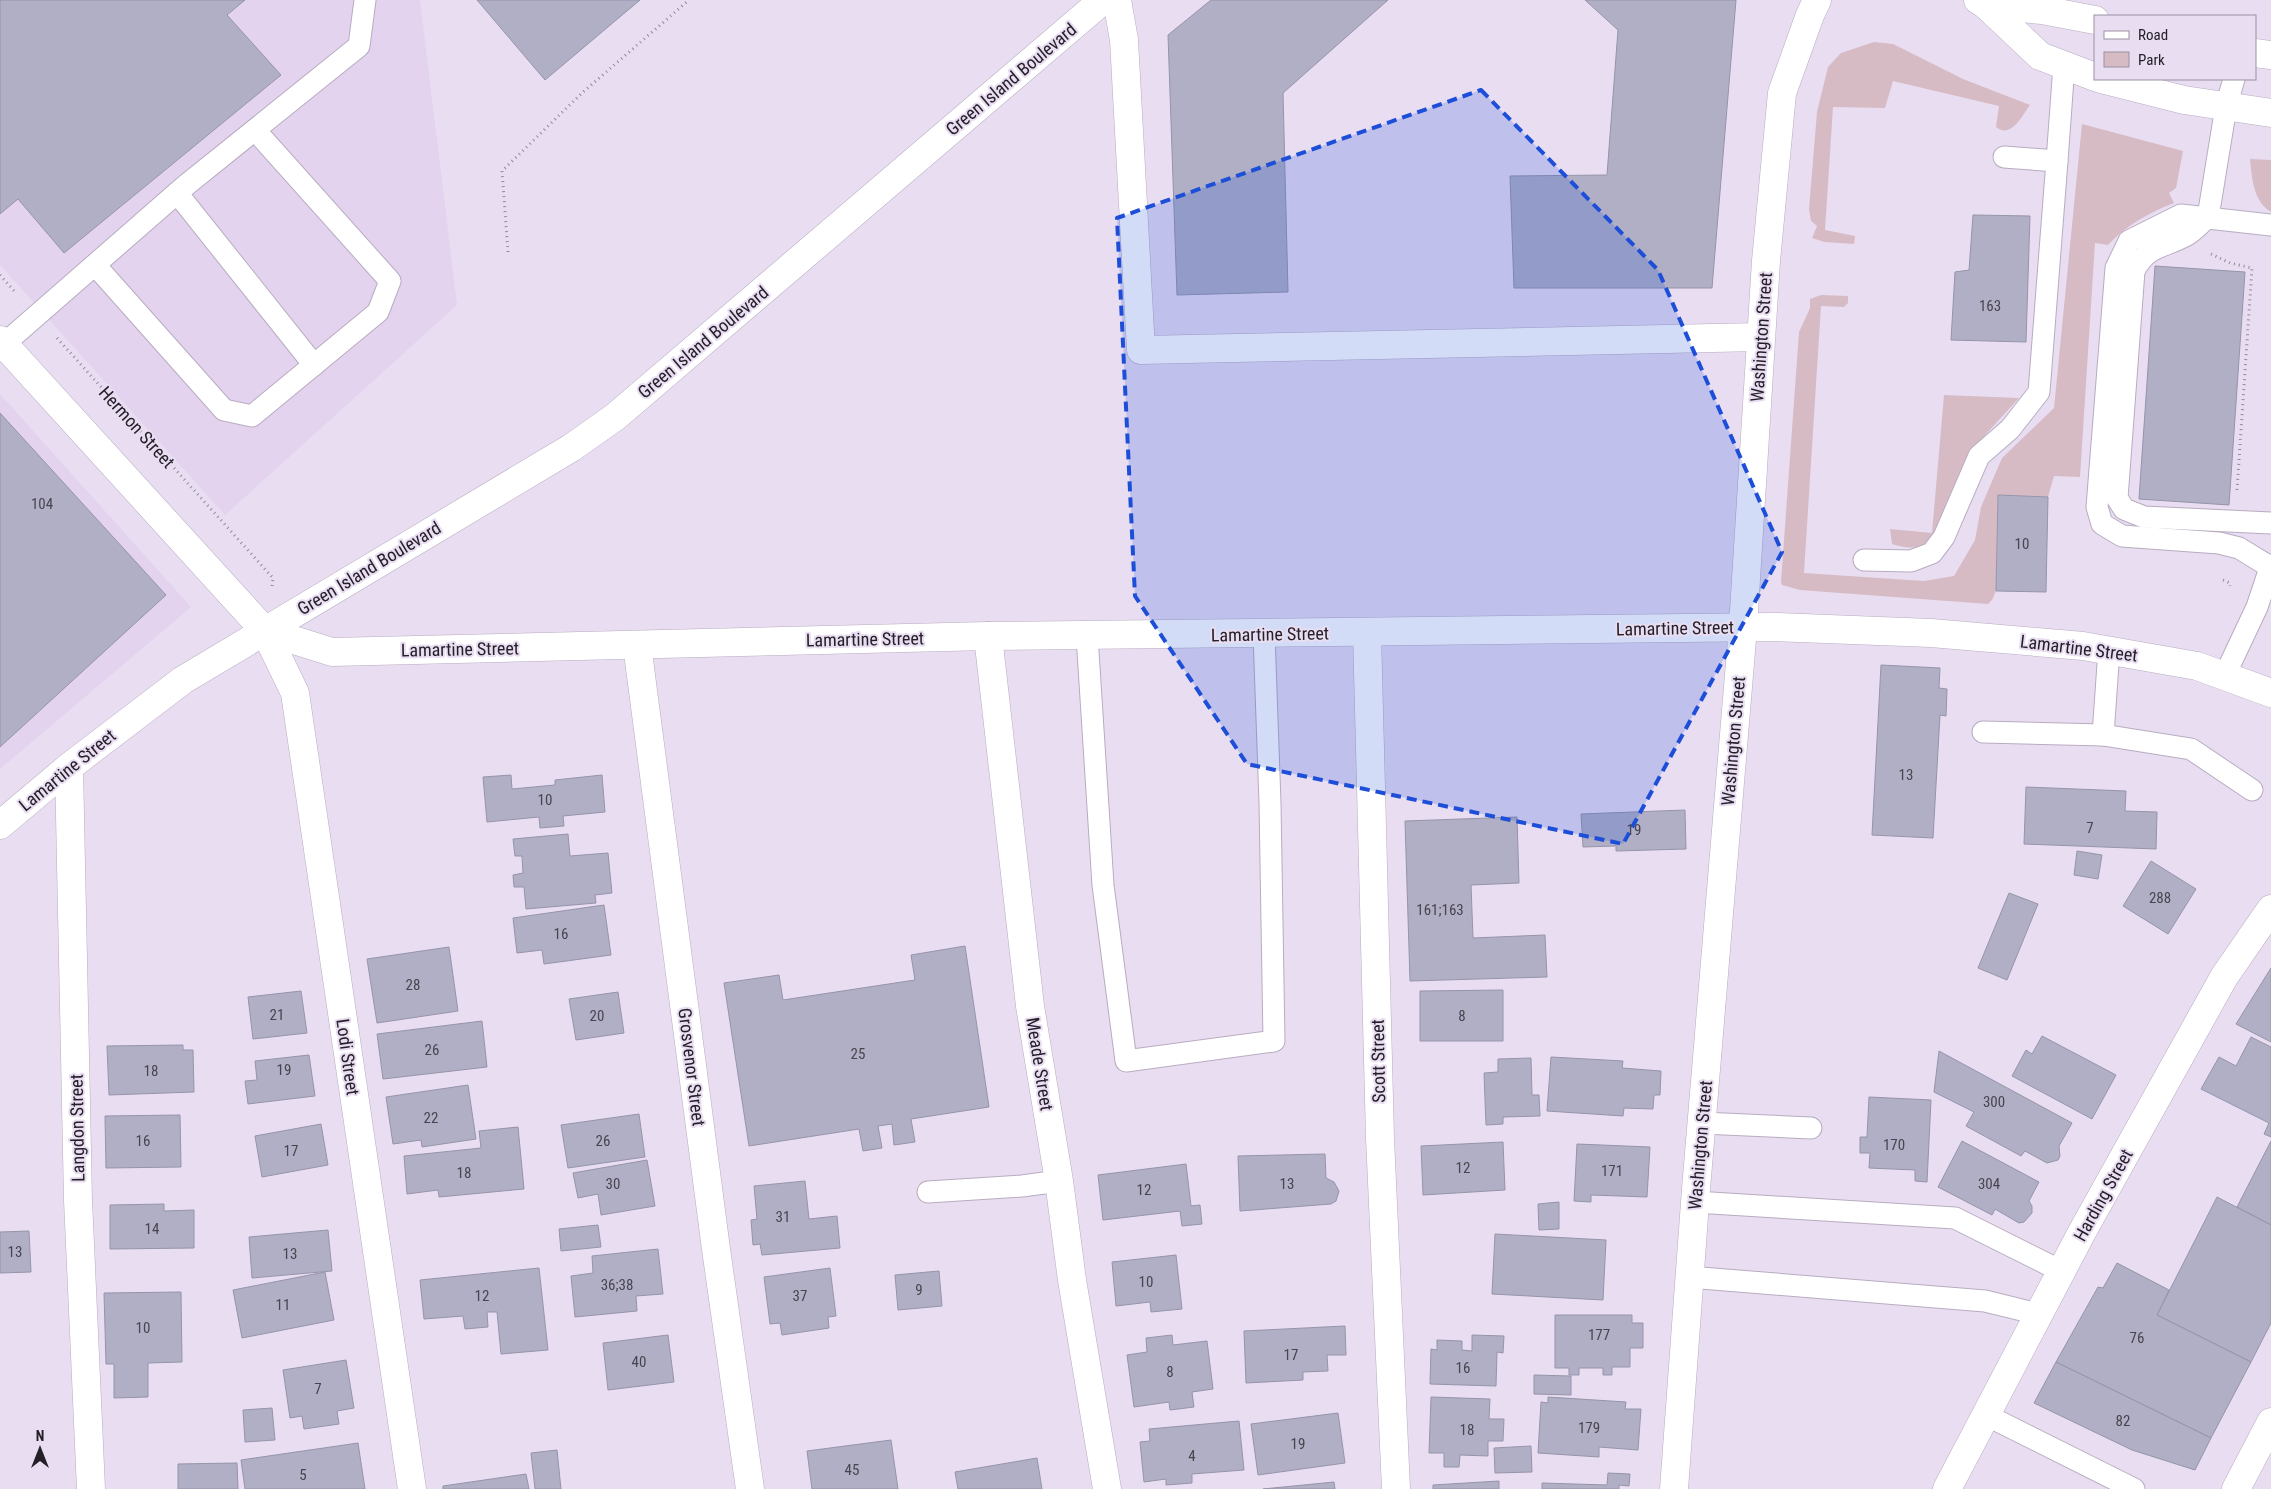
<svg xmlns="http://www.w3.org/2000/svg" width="2271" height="1489" font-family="'Roboto Condensed',sans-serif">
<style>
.built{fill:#e3d3ef}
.green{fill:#d6bbc5}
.building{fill:#b1afc5;stroke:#9694aa}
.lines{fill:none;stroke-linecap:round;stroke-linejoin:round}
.service-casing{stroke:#b8acc1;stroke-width:23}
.minor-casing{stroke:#b8acc1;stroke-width:29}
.tertiary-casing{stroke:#b8acc1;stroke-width:29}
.secondary-casing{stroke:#b8acc1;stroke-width:29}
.primary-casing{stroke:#b8acc1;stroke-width:29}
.path{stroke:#938a9a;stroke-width:3;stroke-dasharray:1 4;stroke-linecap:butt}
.service{stroke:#fff;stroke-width:21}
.minor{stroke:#fff;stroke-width:28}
.tertiary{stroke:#fff;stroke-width:28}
.secondary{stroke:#fff;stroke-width:28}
.primary{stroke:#fff;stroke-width:28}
.marked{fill:#1d4ed8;fill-opacity:0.2;stroke:#1d4ed8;stroke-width:4;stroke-dasharray:10 6;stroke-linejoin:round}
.labels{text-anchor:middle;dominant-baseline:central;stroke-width:4;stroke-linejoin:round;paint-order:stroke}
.number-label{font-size:15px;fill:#48444f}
.street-label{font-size:18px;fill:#252028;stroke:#e9ddf2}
</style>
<rect width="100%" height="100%" fill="#e9ddf2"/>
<g class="built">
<polygon points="0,0 420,0 457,305 225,515 0,265"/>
<polygon points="0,394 191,607 0,769"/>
</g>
<g class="green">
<path d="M1874,42L1893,44L1963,79L2030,105C2022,116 2011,139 1996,127L1999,106L1893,81L1885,108L1833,107L1825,230L1855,236L1854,244L1824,242L1812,238L1817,226L1811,221L1809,209L1817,112L1828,67L1841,53Z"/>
<path d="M2082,124L2183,151L2176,188L2169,193L2174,203C2148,213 2127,225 2108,245L2095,243L2080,477L2054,476L2048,497L1998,495L1996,591L1992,600L1988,604L1800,590L1782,585L1781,582L1799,332L1810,308V299L1821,295L1848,296V303L1844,307L1821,306L1804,573L1924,581L1954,576L1975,540L1981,507L2002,458L2054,408Z"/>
<path d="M2250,159L2271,160V212C2253,201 2252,178 2250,159Z"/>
<path d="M1944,395L2019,398L1976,445L1932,542C1918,549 1907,549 1892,544L1890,529L1932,533Z"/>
</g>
<g class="building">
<polygon points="0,0 245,0 227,15 281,75 64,253 18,199 0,214"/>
<polygon points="477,0 640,0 545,80"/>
<polygon points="1211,0 1388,0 1283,93 1288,292 1177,295 1168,35"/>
<polygon points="1585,0 1736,0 1712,288 1514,288 1510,176 1607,175 1618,30"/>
<polygon points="1973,215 2030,216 2026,342 1951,340 1955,272 1969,270"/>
<polygon points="2155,266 2245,272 2229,505 2139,499"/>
<polygon points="0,413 166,595 0,747"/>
<polygon points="1998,495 2048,497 2046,592 1996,591"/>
<polygon points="1881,665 1940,668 1939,688 1947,689 1946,716 1940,715 1933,838 1872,835"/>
<polygon points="511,775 512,789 555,785 555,780 602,775 605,812 563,816 564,826 540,828 539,817 487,822 483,777"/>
<polygon points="2026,787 2126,791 2125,811 2157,812 2156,849 2024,844"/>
<polygon points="1685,810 1686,849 1616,851 1616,846 1583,847 1581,814"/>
<polygon points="1517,817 1519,883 1471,885 1473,938 1545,935 1547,977 1410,981 1405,821"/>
<polygon points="568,834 570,856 608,853 612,893 595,895 596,903 526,909 524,887 514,887 513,875 523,873 522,856 515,856 513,839"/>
<polygon points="2077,851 2102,855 2098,879 2074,875"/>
<polygon points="2151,861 2196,889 2168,934 2123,906"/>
<polygon points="2009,893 2038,904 2007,980 1978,968"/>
<polygon points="604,905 611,955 544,964 542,950 517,953 513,918"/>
<polygon points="965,946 989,1107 911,1119 915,1142 894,1145 892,1124 878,1126 882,1148 863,1151 859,1129 749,1146 724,983 779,975 783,1000 915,980 911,955"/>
<polygon points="449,947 458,1011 377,1023 367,959"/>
<polygon points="2271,968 2271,1042 2236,1024"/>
<polygon points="1503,990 1503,1041 1420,1041 1420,991"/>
<polygon points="301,991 307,1033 253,1039 248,997"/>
<polygon points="618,992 624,1033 576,1040 569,999"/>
<polygon points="482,1021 487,1067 383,1079 377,1034"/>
<polygon points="2042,1036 2116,1075 2092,1119 2012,1076 2026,1050 2032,1054"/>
<polygon points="2251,1037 2271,1047 2271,1137 2264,1134 2269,1123 2201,1089 2219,1057 2236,1066"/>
<polygon points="183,1045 183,1050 193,1050 194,1092 109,1095 107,1046"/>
<polygon points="1939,1051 2072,1123 2059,1146 2060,1156 2058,1160 2047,1163 2025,1151 2021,1156 1966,1126 1974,1112 1934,1092"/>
<polygon points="309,1055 315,1096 248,1104 245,1081 257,1080 255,1061"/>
<polygon points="1551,1057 1623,1061 1622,1068 1661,1071 1660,1095 1654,1095 1653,1109 1624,1108 1623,1116 1547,1111"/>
<polygon points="1531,1058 1532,1095 1539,1095 1540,1116 1503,1117 1503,1124 1486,1125 1484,1073 1498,1072 1498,1059"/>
<polygon points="468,1085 476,1139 422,1147 421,1140 393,1144 386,1097"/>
<polygon points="1869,1097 1931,1100 1927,1182 1915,1181 1915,1170 1869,1168 1870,1153 1860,1153 1860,1137 1867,1137"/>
<polygon points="639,1114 645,1157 568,1168 561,1125"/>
<polygon points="180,1115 181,1167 106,1168 105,1116"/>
<polygon points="321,1124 328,1165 262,1177 255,1136"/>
<polygon points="518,1127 524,1189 439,1197 438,1190 407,1194 404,1156 481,1148 479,1131"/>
<polygon points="1962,1141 2039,1182 2029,1201 2032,1206 2032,1213 2024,1222 2019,1223 1995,1209 1992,1215 1938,1187"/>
<polygon points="2271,1141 2271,1225 2237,1207"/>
<polygon points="1503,1142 1505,1190 1423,1195 1421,1146"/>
<polygon points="1577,1144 1650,1147 1647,1197 1591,1195 1591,1202 1574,1201"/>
<polygon points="1325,1154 1326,1178 1334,1182 1339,1191 1336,1201 1331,1204 1240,1211 1238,1156"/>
<polygon points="647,1160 655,1206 601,1215 598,1194 578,1198 573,1173"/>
<polygon points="1186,1164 1191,1206 1200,1205 1202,1224 1182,1226 1180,1211 1103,1220 1098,1175"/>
<polygon points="805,1181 809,1219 837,1216 840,1248 762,1255 760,1244 753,1245 751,1220 757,1219 754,1186"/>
<polygon points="2217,1197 2271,1225 2271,1323 2251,1362 2157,1315"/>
<polygon points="1559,1202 1559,1229 1539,1230 1538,1204"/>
<polygon points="164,1204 164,1211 194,1210 194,1248 110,1249 110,1205"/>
<polygon points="598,1225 601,1247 561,1251 559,1229"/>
<polygon points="328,1230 332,1271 252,1278 249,1237"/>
<polygon points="29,1231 31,1272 0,1273 0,1232"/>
<polygon points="1495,1234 1606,1240 1603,1300 1492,1294"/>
<polygon points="658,1249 663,1294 636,1296 637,1311 575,1317 571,1276 593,1273 592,1256"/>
<polygon points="1176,1255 1182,1309 1151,1312 1150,1302 1116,1306 1112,1262"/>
<polygon points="2117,1263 2169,1290 2157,1315 2251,1362 2211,1438 2056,1362 2098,1287 2103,1288"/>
<polygon points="539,1268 548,1350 501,1354 497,1312 487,1312 488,1327 465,1329 463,1316 424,1319 420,1280"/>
<polygon points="830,1268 836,1316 828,1317 829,1328 782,1335 780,1323 770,1324 764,1277"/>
<polygon points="939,1271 942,1306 898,1310 895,1275"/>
<polygon points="325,1272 334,1320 242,1338 233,1290"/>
<polygon points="181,1292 182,1362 148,1363 148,1397 114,1398 114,1364 106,1364 104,1293"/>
<polygon points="1555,1315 1632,1315 1632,1323 1643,1323 1643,1348 1630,1348 1630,1367 1612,1367 1612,1375 1603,1375 1603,1368 1579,1368 1579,1375 1569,1375 1569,1368 1555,1368"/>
<polygon points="1345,1326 1346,1355 1327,1355 1328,1371 1303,1372 1303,1380 1246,1383 1244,1331"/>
<polygon points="668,1335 674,1382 608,1390 603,1343"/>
<polygon points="1172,1335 1173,1345 1207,1341 1213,1389 1192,1392 1194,1407 1170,1410 1169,1402 1134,1407 1127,1355 1147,1352 1146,1338"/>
<polygon points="1472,1335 1504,1336 1503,1353 1497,1352 1496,1386 1430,1384 1431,1349 1437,1350 1437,1340 1462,1341 1462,1350 1472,1351"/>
<polygon points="346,1360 354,1408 337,1411 339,1424 304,1429 302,1416 290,1418 283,1370"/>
<polygon points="2056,1362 2211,1438 2195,1470 2132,1450 2034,1403"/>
<polygon points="1534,1375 1571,1376 1571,1395 1534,1394"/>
<polygon points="1431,1397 1490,1399 1489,1419 1504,1419 1503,1441 1488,1441 1488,1456 1460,1455 1459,1467 1444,1467 1444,1453 1429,1453"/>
<polygon points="1548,1397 1626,1402 1625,1409 1641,1409 1638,1450 1599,1447 1599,1457 1538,1453 1541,1402 1548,1403"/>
<polygon points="272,1408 275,1440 245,1442 243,1410"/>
<polygon points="1338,1413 1345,1463 1258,1475 1251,1424"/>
<polygon points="1239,1421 1244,1470 1192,1474 1192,1483 1166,1485 1166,1479 1144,1482 1140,1442 1150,1441 1149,1429"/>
<polygon points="891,1440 898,1489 812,1489 807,1451"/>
<polygon points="358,1443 365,1489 245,1489 241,1460"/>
<polygon points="1531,1446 1532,1472 1495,1473 1494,1448"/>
<polygon points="557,1450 561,1489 535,1489 531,1453"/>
<polygon points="1037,1458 1042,1489 958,1489 955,1472"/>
<polygon points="237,1463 238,1489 178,1489 178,1464"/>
<polygon points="1608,1473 1630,1474 1629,1486 1619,1485 1619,1489 1542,1489 1542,1483 1607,1485"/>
<polygon points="526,1474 529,1489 443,1489 443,1486"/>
<polygon points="1499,1481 1499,1489 1433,1489 1433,1485"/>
<polygon points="1334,1482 1335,1489 1263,1489"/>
</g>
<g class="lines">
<defs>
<g id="service">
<path d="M2234,79L2226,107L2208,217C2201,223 2194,231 2187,235C2164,248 2147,245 2134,271L2117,498L2124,509L2144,517L2271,523"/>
<polyline points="2004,157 2057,161 2064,65"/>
<polyline points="177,193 314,365"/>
<polyline points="95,265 224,410 252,416 378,312 390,281 255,130"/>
<polyline points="4,344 185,186 359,46 365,0"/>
<polyline points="1864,560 1911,561 1932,553 1944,537 1979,456 2010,429 2039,392 2057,161"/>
<polyline points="2270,567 2239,548 2219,543 2122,536 2102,524 2097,507 2116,268 2129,241 2181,215 2271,225"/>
<polyline points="1087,636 1103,885 1126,1061 1274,1041 1270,803 1264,634"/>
<polyline points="2224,677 2257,607 2271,565"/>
<polyline points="1983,732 2103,735 2191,749 2252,790"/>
<polyline points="2103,735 2109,650"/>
<polyline points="1702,1123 1811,1128"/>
<polyline points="928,1192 1022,1186 1059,1181"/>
<polyline points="1695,1202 1955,1218 2061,1271"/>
<polyline points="1689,1277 1985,1301 2038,1314"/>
<polyline points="1986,1415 2134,1489"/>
</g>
<g id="minor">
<polyline points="1117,0 1124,40 1141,350 1760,337"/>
<polyline points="0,340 265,631 295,693 412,1489"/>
<polyline points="265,631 332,652 988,636 1775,627 1931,633 2083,646 2197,666 2271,693"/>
<polyline points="1367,632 1380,1138 1396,1489"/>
<polyline points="988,636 1030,1006 1059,1181 1072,1280 1107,1489"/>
<polyline points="637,645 716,1249 750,1489"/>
<polyline points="69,767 78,1200 91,1489"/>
<polyline points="1674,1489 1696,1189 1743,627 1766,261 1782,93 1810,15 1817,0"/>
</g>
<polyline id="tertiary" points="0,825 69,767 183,680 571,448 615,417 1103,0"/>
<g id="secondary">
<polyline points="1947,1489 2082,1232 2224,977 2271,909"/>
<polyline points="2236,1489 2271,1422"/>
</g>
<g id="primary">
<polyline points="1978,0 1986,5 2040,56 2095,77"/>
<polyline points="1986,5 2042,10 2095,20"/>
<polyline points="2255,53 2271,55"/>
<polyline points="2101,79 2184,100 2271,113"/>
</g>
</defs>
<use href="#service" class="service-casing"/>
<use href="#minor" class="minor-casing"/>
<use href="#tertiary" class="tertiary-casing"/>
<use href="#secondary" class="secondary-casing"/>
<use href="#primary" class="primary-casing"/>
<g class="path">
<polyline points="508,252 502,171 582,93 689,0"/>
<polyline points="2211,254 2230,263 2252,268 2237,490"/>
<polyline points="0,275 16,293"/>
<polyline points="57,338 273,578 272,586"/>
<polyline points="2223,580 2230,583 2230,586"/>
</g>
<use href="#service" class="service"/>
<use href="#minor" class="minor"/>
<use href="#tertiary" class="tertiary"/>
<use href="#secondary" class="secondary"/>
<use href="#primary" class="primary"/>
</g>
<path class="marked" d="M1481,90L1658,270L1782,552L1623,844L1247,764L1135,596L1117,218Z"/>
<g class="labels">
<g class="number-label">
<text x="1990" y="306">163</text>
<text x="42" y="504">104</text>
<text x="2022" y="544">10</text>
<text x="1906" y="775">13</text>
<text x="545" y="800">10</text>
<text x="2090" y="828">7</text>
<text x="1634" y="830">19</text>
<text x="2160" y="898">288</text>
<text x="1440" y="910">161;163</text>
<text x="561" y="934">16</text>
<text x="413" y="985">28</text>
<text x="277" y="1015">21</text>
<text x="597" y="1016">20</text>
<text x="1462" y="1016">8</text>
<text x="432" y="1050">26</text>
<text x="858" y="1054">25</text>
<text x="284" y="1070">19</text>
<text x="151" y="1071">18</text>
<text x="1994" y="1102">300</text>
<text x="431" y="1118">22</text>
<text x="143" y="1141">16</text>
<text x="603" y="1141">26</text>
<text x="1894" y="1145">170</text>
<text x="291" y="1151">17</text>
<text x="1463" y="1168">12</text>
<text x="1612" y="1171">171</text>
<text x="464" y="1173">18</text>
<text x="613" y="1184">30</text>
<text x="1287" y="1184">13</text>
<text x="1989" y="1184">304</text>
<text x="1144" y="1190">12</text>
<text x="783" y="1217">31</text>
<text x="152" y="1229">14</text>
<text x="15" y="1252">13</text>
<text x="290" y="1254">13</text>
<text x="1146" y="1282">10</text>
<text x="617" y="1285">36;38</text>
<text x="919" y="1290">9</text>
<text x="482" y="1296">12</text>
<text x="800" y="1296">37</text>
<text x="283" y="1305">11</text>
<text x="143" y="1328">10</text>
<text x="1599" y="1335">177</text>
<text x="2137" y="1338">76</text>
<text x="1291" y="1355">17</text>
<text x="639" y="1362">40</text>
<text x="1463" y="1368">16</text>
<text x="1170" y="1372">8</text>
<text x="318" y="1389">7</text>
<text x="2123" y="1421">82</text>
<text x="1589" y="1428">179</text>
<text x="1467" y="1430">18</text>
<text x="1298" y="1444">19</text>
<text x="1192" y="1456">4</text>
<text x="852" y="1470">45</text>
<text x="303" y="1475">5</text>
</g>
<g class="street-label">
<text transform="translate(1011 79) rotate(-40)">Green Island Boulevard</text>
<text transform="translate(1761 337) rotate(-86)">Washington Street</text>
<text transform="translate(703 342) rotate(-40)">Green Island Boulevard</text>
<text transform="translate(137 427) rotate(48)">Hermon Street</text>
<text transform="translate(369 568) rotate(-31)">Green Island Boulevard</text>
<text transform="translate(1675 628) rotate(-1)">Lamartine Street</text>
<text transform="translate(1270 634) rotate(-1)">Lamartine Street</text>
<text transform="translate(865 639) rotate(-1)">Lamartine Street</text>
<text transform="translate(2079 648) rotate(7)">Lamartine Street</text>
<text transform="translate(460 649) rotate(-1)">Lamartine Street</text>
<text transform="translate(1733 741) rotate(-85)">Washington Street</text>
<text transform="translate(67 770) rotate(-39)">Lamartine Street</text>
<text transform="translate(348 1057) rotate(82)">Lodi Street</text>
<text transform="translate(1378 1061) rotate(-91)">Scott Street</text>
<text transform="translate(1040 1064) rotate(81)">Meade Street</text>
<text transform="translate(692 1067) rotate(83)">Grosvenor Street</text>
<text transform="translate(77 1128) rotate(-91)">Langdon Street</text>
<text transform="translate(1700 1145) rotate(-85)">Washington Street</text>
<text transform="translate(2103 1195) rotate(-61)">Harding Street</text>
</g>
</g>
<rect x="2094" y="15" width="162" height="65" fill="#e9ddf2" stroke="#9b91a1"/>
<rect x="2104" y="31" width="25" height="8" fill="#ffffff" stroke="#9b91a1"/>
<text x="2138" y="40" font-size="15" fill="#252028">Road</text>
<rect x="2104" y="52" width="25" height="15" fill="#d6bbc5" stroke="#9b91a1"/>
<text x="2138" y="65" font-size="15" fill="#252028">Park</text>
<g transform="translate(40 1449)" stroke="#e9ddf2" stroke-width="4" paint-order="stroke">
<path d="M0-4L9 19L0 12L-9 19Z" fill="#252028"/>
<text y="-8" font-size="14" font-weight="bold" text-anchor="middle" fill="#252028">N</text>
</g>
</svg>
